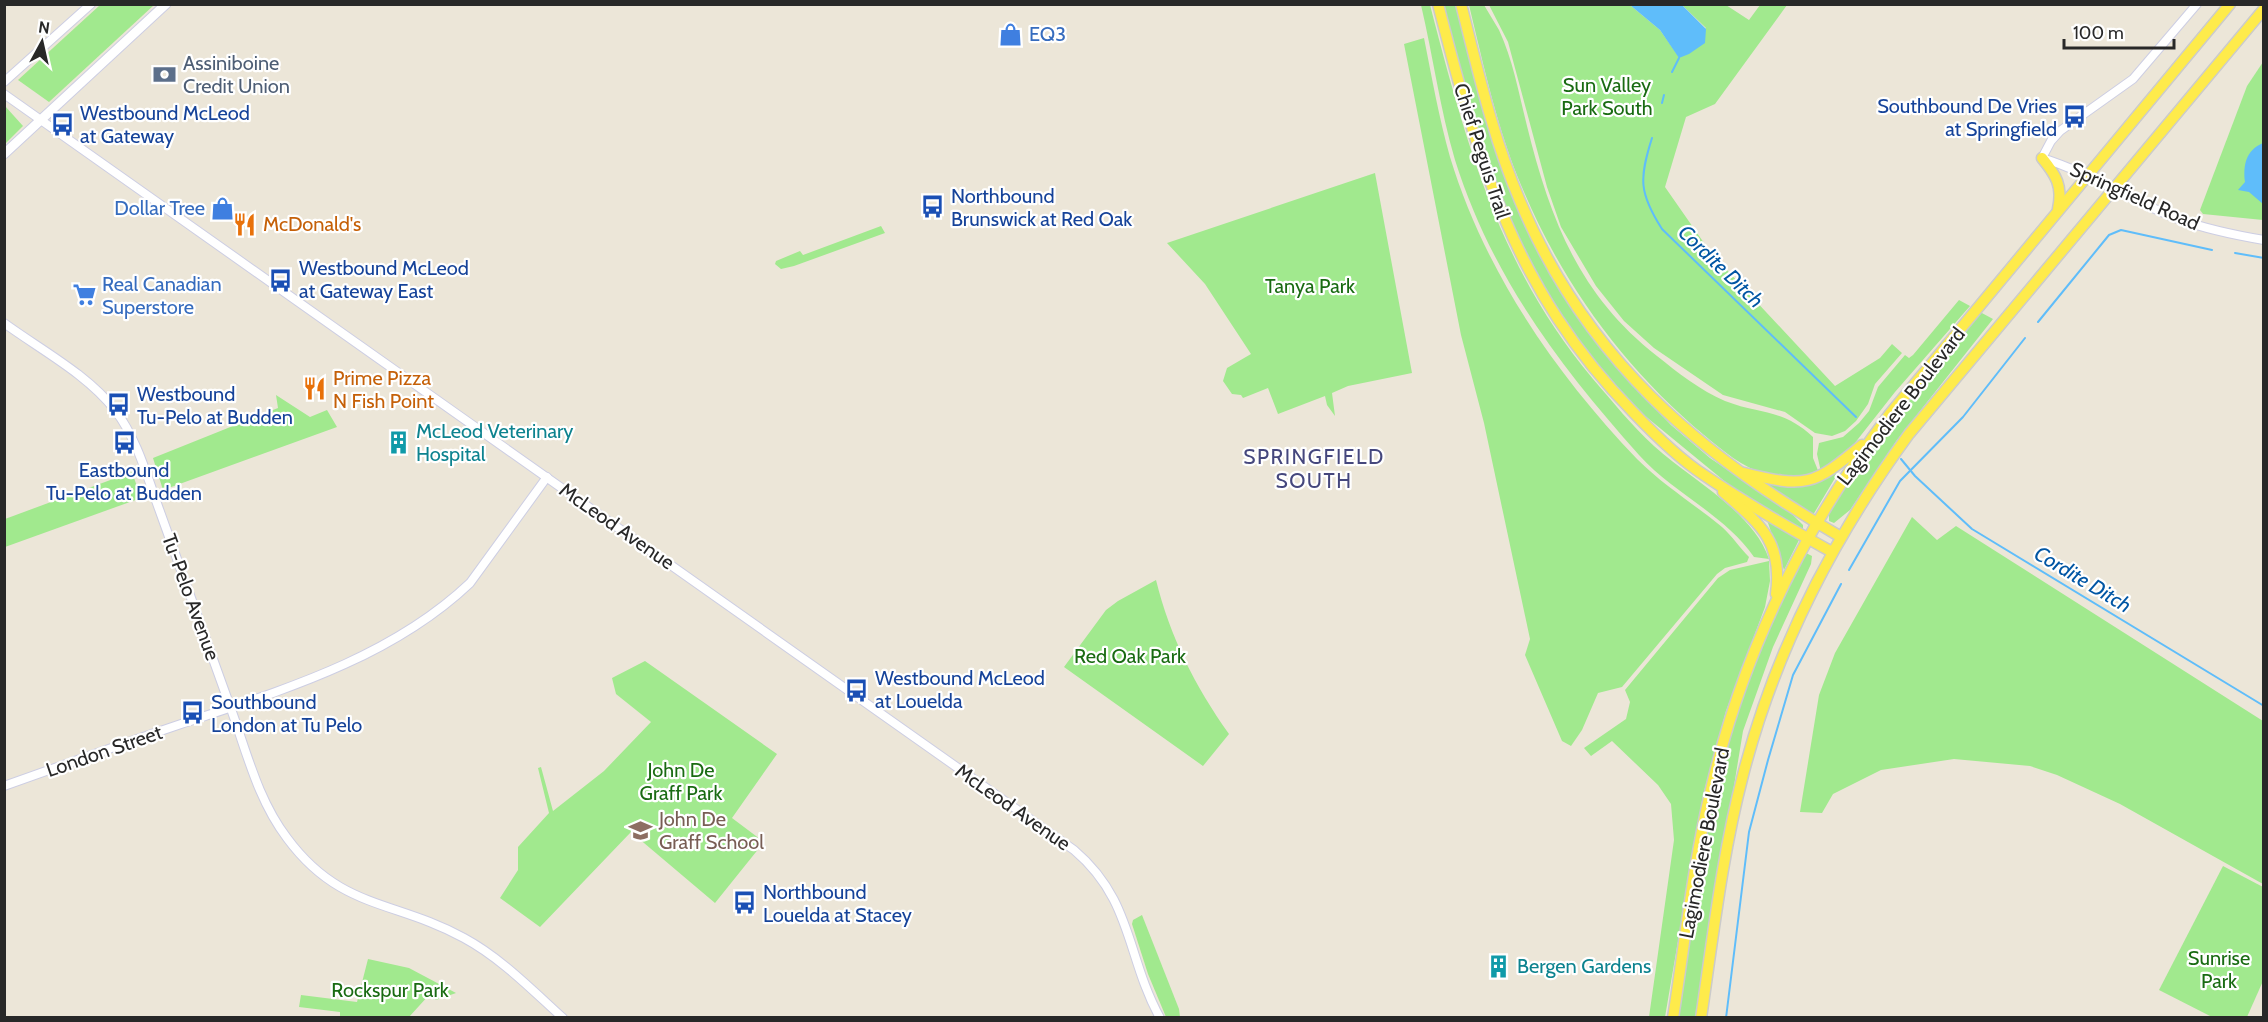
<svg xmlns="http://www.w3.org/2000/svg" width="2268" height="1022" font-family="Cabin,sans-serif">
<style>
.green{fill:#a1e98e}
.water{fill:#5fbdfa}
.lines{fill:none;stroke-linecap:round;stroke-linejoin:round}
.stream{stroke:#5fbdfa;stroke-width:2}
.tertiary-casing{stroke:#cdcee3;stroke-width:10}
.secondary-casing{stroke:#cdcee3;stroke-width:11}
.primary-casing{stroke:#cbcbcb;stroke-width:13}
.tertiary{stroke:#fff;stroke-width:8}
.secondary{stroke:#fff;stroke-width:9}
.primary{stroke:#feeb4b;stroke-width:10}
.labels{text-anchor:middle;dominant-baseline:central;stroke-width:4.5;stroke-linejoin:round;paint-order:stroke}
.shop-label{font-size:20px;fill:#366cbe;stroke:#fff;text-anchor:start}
.service-label{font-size:20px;fill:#4e5e75;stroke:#fff;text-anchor:start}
.park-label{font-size:20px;fill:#196b12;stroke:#fff}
.transit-label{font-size:20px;fill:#164399;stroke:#fff;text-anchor:start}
.street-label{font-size:20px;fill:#282828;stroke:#fff}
.food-label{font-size:20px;fill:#c56008;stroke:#fff;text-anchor:start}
.culture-label{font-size:20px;fill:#0d838f;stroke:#fff;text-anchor:start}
.education-label{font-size:20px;fill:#785e54;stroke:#fff;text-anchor:start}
.water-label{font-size:21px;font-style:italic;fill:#0156a4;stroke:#fff}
.neighbourhood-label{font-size:21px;letter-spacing:1.5px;fill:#45477d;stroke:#fff}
</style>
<rect width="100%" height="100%" fill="#ece6d8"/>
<g class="green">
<polygon points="100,5 154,5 49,102 18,80"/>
<path d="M1421,5H1430C1466,143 1499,267 1593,379C1613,402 1632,426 1654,446C1691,480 1753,511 1769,559L1754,557C1724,514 1673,493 1639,455C1559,365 1492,277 1455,160C1440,109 1433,56 1421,5Z"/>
<polygon points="1442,5 1457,5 1490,131 1577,315 1627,379 1671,425 1710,458 1792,514 1803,525 1803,529 1763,507 1728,484 1633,406 1598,366 1561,315 1530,265 1488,168"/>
<path d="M1469,5H1484L1499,30C1513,60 1519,94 1527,126C1550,219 1579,295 1657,356C1677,372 1701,391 1725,401C1761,415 1782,408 1813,437V458L1819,473C1801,478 1784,479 1766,474C1743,468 1722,450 1704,435C1626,370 1564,286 1524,192C1498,133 1484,67 1469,5Z"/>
<polygon points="1489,5 1630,5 1660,30 1679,57 1706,28 1682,5 1726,5 1749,20 1760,5 1787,5 1715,104 1686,117 1665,187 1711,253 1835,386 1880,358 1892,344 1902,353 1875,384 1868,404 1856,421 1845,431 1832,436 1815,433 1785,412 1723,395 1654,348 1624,321 1596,286 1561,227 1547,187 1508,42"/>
<path d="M1424,38C1432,78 1439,118 1450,157C1485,272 1555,373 1637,459C1663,485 1694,504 1722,527C1732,536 1740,548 1749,557L1747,562L1725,568L1717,574L1622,687L1598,693L1582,730L1571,746L1562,741L1525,655L1530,639L1484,423L1461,335L1404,44Z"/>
<polygon points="2263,62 2263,220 2203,214 2200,210 2247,86"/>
<polygon points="5,106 23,126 5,144"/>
<polygon points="1375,173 1412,373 1348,386 1332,393 1335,416 1327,405 1325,396 1278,414 1268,388 1243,398 1241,395 1232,394 1223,381 1227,368 1251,354 1205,284 1167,243"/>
<polygon points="881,226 885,233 794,266 781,269 775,264 776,261 800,251 803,255"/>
<polygon points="1959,300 1970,306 1895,392 1847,453 1821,472 1817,454 1819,443 1843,437 1859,423 1869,411 1878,387 1905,355 1909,358 1913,355"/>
<polygon points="1980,312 1993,319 1897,440 1850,510 1834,523 1829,521 1829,513 1866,456"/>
<polygon points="276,395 310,417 327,410 337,427 163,490 153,458 278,408"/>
<polygon points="132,472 141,498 5,547 5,519"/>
<polygon points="1838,473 1813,515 1759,480 1798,486"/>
<polygon points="1912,517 1937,540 1956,526 2263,721 2263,884 2120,804 2057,775 2030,766 1954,759 1881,770 1833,794 1822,813 1800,812 1819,695 1835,653"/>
<polygon points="1767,520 1799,540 1784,570"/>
<path d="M1806,553L1812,556L1811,564L1773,647L1743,731L1696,1017L1678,1018C1692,910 1706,797 1743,695C1761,646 1782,599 1806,553Z"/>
<polygon points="1769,561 1770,581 1765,607 1726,711 1703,795 1665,1017 1649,1017 1674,840 1671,804 1658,785 1612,741 1591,756 1584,748 1626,719 1630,702 1625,690 1718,578 1730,570"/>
<path d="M1156,580C1170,637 1195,686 1229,734L1203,766L1064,667L1106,610L1118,601Z"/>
<polygon points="645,661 777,754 732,818 764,842 715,903 631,832 540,927 500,898 518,870 518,847 549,813 538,768 541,767 553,811 604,771 651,722 616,694 612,678"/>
<polygon points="2223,866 2263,887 2263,981 2247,1017 2212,1017 2159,990"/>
<polygon points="1142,915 1179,1009 1180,1017 1166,1017 1148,974 1132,924 1133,920"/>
<polygon points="368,959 409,968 456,993 436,1000 429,995 409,1017 340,1017 340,1012 299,1007 301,995 357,1002"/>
</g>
<g class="water">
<polygon points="1630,5 1682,5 1706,29 1705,43 1689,54 1679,58 1660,30"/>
<path d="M2263,143L2264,204H2263L2249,192L2238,190L2245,182C2243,165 2246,150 2263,143Z"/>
</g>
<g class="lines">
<g class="stream">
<polyline points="1672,72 1679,58"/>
<polyline points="1662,103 1664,95"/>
<path d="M1652,138C1639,179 1639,193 1662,229L1856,417"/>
<polyline points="2235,253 2264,258"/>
<polyline points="2038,322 2109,235 2121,230 2212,250"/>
<polyline points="1901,459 1915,476 1972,529 2264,706"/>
<polyline points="1849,570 1900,481 1963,417 2025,338"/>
<polyline points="1726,1018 1749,832 1768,760 1793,675 1841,584"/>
</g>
<defs>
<g id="tertiary">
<path d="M2197,4L2133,79L2060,131L2051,141L2042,158C2090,173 2132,201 2178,219C2206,229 2234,235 2264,240"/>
<polyline points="4,82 91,4"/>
<path d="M4,94L1074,850C1133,900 1126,956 1160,1018"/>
<path d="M4,323C41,350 87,374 115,410C137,439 147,476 159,509C183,576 207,642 231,709C247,753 258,800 287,838C340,910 395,900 464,938C501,958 532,990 563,1018"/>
<path d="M4,786C63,765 122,744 181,724C283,690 391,658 470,583L547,477"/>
</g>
<polyline id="secondary" points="4,154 166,4"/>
<g id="primary">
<path d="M1438,4C1479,164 1514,290 1633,412C1654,434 1678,458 1704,475C1745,503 1789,528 1832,552"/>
<path d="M1461,4C1478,71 1493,138 1520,201C1585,357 1697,454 1841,537"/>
<path d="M2042,158C2056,175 2063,186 2058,209"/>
<path d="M1744,473C1806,488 1813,486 1862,445"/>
<path d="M1723,492C1760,524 1783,541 1776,594"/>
<path d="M1673,1018C1685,941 1693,864 1711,789C1743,652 1805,526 1889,415L2230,4"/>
<path d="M1701,1018C1713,937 1722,855 1743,775C1775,650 1833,538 1909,434L2264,9"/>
</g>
</defs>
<use href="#tertiary" class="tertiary-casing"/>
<use href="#secondary" class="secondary-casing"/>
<use href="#primary" class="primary-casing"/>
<use href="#tertiary" class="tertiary"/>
<use href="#secondary" class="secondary"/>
<use href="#primary" class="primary"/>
</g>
<defs>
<symbol id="shop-bare" viewBox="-9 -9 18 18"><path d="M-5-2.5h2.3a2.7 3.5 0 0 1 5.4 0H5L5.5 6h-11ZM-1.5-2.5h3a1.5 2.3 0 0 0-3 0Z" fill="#3f7fe0" stroke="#fff" stroke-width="2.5" paint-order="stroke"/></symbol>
<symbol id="bank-bare" viewBox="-9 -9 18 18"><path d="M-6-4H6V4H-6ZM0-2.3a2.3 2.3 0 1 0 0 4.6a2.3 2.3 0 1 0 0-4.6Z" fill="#5c6f8a" stroke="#fff" stroke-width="2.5" paint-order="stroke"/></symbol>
<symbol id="bus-bare" viewBox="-9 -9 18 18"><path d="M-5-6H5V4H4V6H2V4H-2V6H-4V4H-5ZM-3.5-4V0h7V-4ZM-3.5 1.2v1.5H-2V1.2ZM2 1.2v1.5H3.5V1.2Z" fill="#1a4fb4" stroke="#fff" stroke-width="2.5" paint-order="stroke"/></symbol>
<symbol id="restaurant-bare" viewBox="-9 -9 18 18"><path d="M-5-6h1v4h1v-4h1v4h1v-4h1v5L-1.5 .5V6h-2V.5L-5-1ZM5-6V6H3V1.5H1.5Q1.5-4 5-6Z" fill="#e8710a" stroke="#fff" stroke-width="2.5" paint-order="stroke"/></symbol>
<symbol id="supermarket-bare" viewBox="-9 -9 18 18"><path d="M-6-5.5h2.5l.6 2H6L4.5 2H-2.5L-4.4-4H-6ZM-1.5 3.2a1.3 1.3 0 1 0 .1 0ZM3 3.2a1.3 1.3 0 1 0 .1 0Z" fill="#3f7fe0" stroke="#fff" stroke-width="2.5" paint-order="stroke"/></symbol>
<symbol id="building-bare" viewBox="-9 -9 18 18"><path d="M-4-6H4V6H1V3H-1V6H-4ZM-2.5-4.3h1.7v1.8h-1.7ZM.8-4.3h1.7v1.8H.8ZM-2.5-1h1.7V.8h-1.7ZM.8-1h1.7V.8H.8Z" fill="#0f9aa8" stroke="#fff" stroke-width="2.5" paint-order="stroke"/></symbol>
<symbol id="school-bare" viewBox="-9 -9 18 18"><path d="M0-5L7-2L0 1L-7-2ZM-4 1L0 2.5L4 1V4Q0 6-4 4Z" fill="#8d6e63" stroke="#fff" stroke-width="2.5" paint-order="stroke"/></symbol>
</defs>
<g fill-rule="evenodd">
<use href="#shop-bare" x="994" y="18" width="33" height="33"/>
<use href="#bank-bare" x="148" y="58" width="33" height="33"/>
<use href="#bus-bare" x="2058" y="100" width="33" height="33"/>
<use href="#bus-bare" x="46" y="108" width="33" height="33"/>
<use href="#bus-bare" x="916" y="190" width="33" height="33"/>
<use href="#shop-bare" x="206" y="192" width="33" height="33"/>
<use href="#restaurant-bare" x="228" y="208" width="33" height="33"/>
<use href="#bus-bare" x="264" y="264" width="33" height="33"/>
<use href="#supermarket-bare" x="68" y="278" width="33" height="33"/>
<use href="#restaurant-bare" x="298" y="372" width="33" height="33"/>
<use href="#bus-bare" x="102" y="388" width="33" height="33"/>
<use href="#bus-bare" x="108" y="426" width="33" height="33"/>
<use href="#building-bare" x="382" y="426" width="33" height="33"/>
<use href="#bus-bare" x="840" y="674" width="33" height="33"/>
<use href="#bus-bare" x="176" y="696" width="33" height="33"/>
<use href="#school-bare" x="624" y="814" width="33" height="33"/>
<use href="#bus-bare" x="728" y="886" width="33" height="33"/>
<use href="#building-bare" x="1482" y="950" width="33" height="33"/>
</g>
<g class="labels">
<g class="shop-label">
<text x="1029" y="34">EQ3</text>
<text x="205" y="208" text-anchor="end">Dollar Tree</text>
<text x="102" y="284">Real Canadian<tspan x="102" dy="23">Superstore</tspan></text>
</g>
<g class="service-label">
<text x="183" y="63">Assiniboine<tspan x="183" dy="23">Credit Union</tspan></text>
</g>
<g class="park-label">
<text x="1607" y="85">Sun Valley<tspan x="1607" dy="23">Park South</tspan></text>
<text x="1310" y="286">Tanya Park</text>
<text x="1130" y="656">Red Oak Park</text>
<text x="681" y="770">John De<tspan x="681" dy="23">Graff Park</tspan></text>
<text x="2219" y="958">Sunrise<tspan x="2219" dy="23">Park</tspan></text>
<text x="390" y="990">Rockspur Park</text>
</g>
<g class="transit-label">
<text x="2057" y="106" text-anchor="end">Southbound De Vries<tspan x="2057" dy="23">at Springfield</tspan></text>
<text x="80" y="113">Westbound McLeod<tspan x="80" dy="23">at Gateway</tspan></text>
<text x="951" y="196">Northbound<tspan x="951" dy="23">Brunswick at Red Oak</tspan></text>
<text x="299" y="268">Westbound McLeod<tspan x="299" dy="23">at Gateway East</tspan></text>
<text x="137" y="394">Westbound<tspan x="137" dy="23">Tu-Pelo at Budden</tspan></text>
<text x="124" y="470" text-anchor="middle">Eastbound<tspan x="124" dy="23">Tu-Pelo at Budden</tspan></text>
<text x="875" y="678">Westbound McLeod<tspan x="875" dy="23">at Louelda</tspan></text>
<text x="211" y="702">Southbound<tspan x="211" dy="23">London at Tu Pelo</tspan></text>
<text x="763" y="892">Northbound<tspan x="763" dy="23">Louelda at Stacey</tspan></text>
</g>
<g class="street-label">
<text transform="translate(1482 151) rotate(72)">Chief Peguis Trail</text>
<text transform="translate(2135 196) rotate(24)">Springfield Road</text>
<text transform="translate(1901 406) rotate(-52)">Lagimodiere Boulevard</text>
<text transform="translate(617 526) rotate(35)">McLeod Avenue</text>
<text transform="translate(191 597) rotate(70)">Tu-Pelo Avenue</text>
<text transform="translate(104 751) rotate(-19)">London Street</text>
<text transform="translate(1013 807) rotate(35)">McLeod Avenue</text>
<text transform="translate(1704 843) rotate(-79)">Lagimodiere Boulevard</text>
</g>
<g class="food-label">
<text x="263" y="224">McDonald's</text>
<text x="333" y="378">Prime Pizza<tspan x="333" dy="23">N Fish Point</tspan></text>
</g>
<g class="culture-label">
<text x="416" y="431">McLeod Veterinary<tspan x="416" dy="23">Hospital</tspan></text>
<text x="1517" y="966">Bergen Gardens</text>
</g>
<g class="education-label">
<text x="659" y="819">John De<tspan x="659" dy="23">Graff School</tspan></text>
</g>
<g class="water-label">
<text transform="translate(1721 266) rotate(44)">Cordite Ditch</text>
<text transform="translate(2083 579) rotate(31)">Cordite Ditch</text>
</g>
<g class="neighbourhood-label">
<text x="1314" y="456">SPRINGFIELD<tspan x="1314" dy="24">SOUTH</tspan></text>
</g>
</g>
<rect width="2268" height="1022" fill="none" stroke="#282828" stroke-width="12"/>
<g transform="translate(42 42) rotate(8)" stroke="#ffffff" stroke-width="4.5" paint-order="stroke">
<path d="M0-4.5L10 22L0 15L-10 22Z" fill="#282828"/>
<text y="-9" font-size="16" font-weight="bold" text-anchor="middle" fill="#282828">N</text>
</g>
<path d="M2064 39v9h110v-9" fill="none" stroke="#282828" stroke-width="3"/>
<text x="2073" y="39" font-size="18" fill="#282828" stroke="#ffffff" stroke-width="4.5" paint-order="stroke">100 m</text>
</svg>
